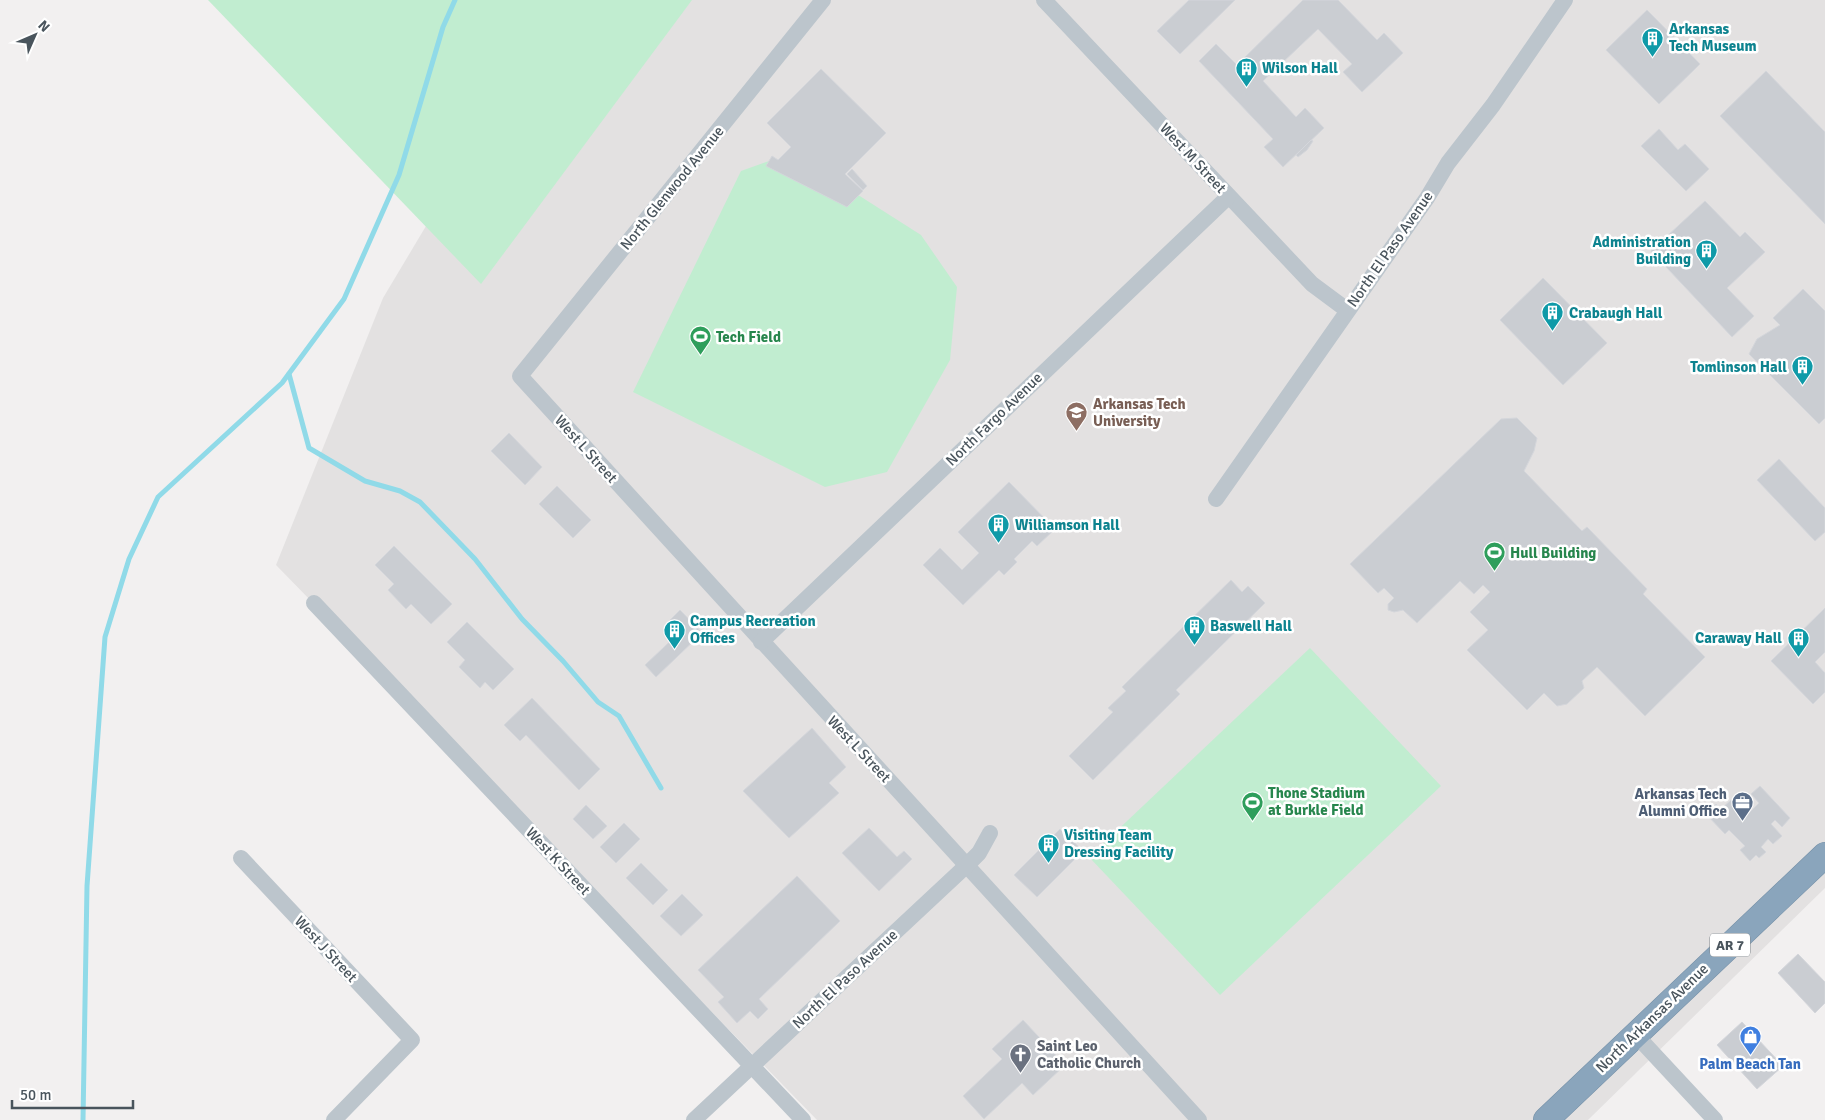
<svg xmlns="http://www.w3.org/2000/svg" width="1825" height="1120" font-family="Signika,sans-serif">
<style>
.education{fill:#e3e1e1}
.green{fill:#c1edd0}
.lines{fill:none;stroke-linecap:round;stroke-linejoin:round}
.stream{stroke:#90dae8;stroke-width:5}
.building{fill:#cacdd2;stroke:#d4d6db}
.highway-casing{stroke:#7590a7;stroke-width:26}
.minor{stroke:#bcc5cc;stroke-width:16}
.highway{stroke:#8aa5bc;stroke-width:25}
.labels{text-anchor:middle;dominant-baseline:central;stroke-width:5;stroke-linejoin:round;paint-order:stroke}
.shield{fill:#fff;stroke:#80878d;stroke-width:1}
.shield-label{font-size:14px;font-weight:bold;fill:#49545c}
.culture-label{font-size:15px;font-weight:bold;fill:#0d838f;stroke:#fff;text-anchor:start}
.street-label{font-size:15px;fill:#49545c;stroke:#fff}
.leisure-label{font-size:15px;font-weight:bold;fill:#27864d;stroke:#fff;text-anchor:start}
.education-label{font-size:15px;font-weight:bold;fill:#785e54;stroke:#fff;text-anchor:start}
.service-label{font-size:15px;font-weight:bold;fill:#4e5e75;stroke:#fff;text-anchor:end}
.worship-label{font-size:15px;font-weight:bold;fill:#5b616d;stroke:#fff;text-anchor:start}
.shop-label{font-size:15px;font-weight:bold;fill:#366cbe;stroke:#fff}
</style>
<rect width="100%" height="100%" fill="#f2f0f0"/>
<polygon class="education" points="619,0 1825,0 1825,888 1588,1120 817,1120 276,565 383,298 429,221"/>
<g class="green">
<polygon points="208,0 692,0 481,284"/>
<polygon points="769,161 844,186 921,235 957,287 950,360 887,472 825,487 633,392 741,171"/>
<polygon points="1310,648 1441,786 1220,995 1089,857"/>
</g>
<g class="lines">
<g class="stream">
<polyline points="289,374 309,448 365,481 400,491 420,502 475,559 522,619 563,661 598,702 619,716 661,788"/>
<polyline points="83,1120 87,886 105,637 129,559 158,497 282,383 344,299 399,175 443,27 455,0"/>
</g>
</g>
<g class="building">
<polygon points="1189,0 1235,0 1180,54 1157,31"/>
<polygon points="1303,0 1338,0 1377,40 1384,33 1403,53 1362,92 1343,72 1352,64 1318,29 1263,81 1296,117 1305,108 1324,128 1283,167 1264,147 1273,139 1199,61 1216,44 1237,65"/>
<polygon points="1647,10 1700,64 1659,104 1606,50"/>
<polygon points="821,69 886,133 845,174 863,191 847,207 766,166 772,156 778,160 791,147 767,123"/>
<polygon points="1766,71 1825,132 1825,224 1720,116"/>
<polygon points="1659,129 1678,150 1685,144 1709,169 1686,191 1641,146"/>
<polygon points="1311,140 1313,141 1307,150 1298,157 1296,155"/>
<polygon points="852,169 867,186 863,190 847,174"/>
<polygon points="1705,201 1740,237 1745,232 1765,252 1727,288 1754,316 1732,337 1651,251"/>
<polygon points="1543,278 1607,343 1563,385 1500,320"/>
<polygon points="1803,289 1825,311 1825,418 1819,424 1749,354 1757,339 1780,325 1773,318"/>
<polygon points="1517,418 1537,438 1534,451 1524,471 1582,531 1587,527 1647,589 1643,594 1705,657 1645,716 1597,667 1582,681 1584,688 1567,704 1557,706 1544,693 1527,710 1467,650 1488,630 1470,612 1490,592 1483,585 1474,594 1460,581 1417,623 1403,610 1394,612 1388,610 1388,604 1394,598 1384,588 1378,593 1350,564 1501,419"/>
<polygon points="509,433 542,467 525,485 491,451"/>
<polygon points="1779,459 1825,508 1825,532 1815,541 1757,480"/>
<polygon points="1009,482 1055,529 1037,546 1032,541 1014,559 1017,562 1004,575 999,570 963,605 923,565 940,548 962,570 979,553 958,532"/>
<polygon points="557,486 591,520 573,538 539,504"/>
<polygon points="394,546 452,604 431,624 411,604 406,609 388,590 394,584 375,565"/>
<polygon points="1231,580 1242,592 1248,586 1265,603 1176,690 1180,694 1093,780 1069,756 1113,712 1108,708 1126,691 1122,687"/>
<polygon points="1825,608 1825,652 1815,662 1825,673 1825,692 1813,704 1771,661"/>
<polygon points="680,610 702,633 656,677 645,665 680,632 669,621"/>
<polygon points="467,622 514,669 493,690 485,682 480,688 459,667 465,660 447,642"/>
<polygon points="532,698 600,769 579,790 526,735 520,741 504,725"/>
<polygon points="812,728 846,767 829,783 839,793 789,838 743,791"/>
<polygon points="1760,786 1790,818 1782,827 1775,820 1771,824 1782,836 1773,844 1768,839 1761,847 1766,852 1759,858 1756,855 1750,861 1740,850 1745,846 1729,830 1725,834 1706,814 1716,804 1721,809 1731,800 1746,816 1759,803 1751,794"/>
<polygon points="586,805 607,826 593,839 573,819"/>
<polygon points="624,823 640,839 616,863 600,847"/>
<polygon points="869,828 897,857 904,851 912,859 879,891 842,853"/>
<polygon points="1060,829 1083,851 1037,897 1014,875"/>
<polygon points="641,863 668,890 653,905 626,878"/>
<polygon points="797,876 840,921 759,999 768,1009 758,1019 750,1011 737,1023 718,1002 724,997 698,970"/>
<polygon points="682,894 703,915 681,936 660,916"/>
<polygon points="1798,954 1825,982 1825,1003 1815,1013 1778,973"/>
<polygon points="1023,1020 1065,1065 1033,1095 1022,1083 984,1119 963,1096 1002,1059 992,1049"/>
<polygon points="1742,1022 1783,1066 1757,1089 1717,1045"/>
</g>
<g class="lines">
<defs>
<polyline id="highway" points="1546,1120 1825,855"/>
</defs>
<use href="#highway" class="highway-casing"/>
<g class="minor">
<polyline points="823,0 520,376 1199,1120"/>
<polyline points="1044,0 1312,284 1347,310"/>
<polyline points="1216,499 1427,198 1448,163 1493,105 1565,0"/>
<polyline points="314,603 803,1120"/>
<polyline points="761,642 1228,197"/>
<polyline points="241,858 412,1040 334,1120"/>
<polyline points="1635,1034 1715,1120"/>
<polyline points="694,1120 966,866 979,853 990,833"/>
</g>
<use href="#highway" class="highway"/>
</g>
<defs>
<symbol id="building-pin" viewBox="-11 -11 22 30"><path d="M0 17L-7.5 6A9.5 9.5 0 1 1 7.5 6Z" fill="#0f9aa8" stroke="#fff"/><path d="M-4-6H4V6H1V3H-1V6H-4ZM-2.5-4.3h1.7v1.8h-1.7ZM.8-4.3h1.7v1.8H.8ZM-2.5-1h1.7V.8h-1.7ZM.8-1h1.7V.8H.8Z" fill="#fff"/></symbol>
<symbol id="stadium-pin" viewBox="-11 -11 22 30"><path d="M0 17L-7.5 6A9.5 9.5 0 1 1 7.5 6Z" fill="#2e9e5b" stroke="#fff"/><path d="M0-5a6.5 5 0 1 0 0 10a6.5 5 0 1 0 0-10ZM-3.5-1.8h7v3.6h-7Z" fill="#fff"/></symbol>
<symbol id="university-pin" viewBox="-11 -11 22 30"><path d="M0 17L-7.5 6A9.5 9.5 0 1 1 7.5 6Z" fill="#8d6e63" stroke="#fff"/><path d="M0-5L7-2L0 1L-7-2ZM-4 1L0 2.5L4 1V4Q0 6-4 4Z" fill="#fff"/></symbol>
<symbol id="office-pin" viewBox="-11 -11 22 30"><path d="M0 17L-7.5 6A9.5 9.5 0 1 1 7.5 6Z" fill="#5c6f8a" stroke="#fff"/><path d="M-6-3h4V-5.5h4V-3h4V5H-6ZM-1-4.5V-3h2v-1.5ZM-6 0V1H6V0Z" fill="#fff"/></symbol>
<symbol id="shop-pin" viewBox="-11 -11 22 30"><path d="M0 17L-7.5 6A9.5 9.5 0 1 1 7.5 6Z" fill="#3f7fe0" stroke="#fff"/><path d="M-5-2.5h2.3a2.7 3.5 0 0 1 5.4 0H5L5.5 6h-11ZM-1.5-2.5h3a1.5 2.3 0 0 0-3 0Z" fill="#fff"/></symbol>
<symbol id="church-pin" viewBox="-11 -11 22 30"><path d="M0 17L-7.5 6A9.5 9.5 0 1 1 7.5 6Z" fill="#6b7280" stroke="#fff"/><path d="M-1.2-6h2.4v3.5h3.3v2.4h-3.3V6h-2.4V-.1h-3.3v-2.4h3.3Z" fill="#fff"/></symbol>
</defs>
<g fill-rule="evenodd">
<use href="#building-pin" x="1640" y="26" width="25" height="34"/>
<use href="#building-pin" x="1234" y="56" width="25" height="34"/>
<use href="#building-pin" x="1694" y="238" width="25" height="34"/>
<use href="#building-pin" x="1540" y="300" width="25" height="34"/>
<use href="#stadium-pin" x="688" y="324" width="25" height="34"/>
<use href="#building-pin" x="1790" y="354" width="25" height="34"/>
<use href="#university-pin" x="1064" y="400" width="25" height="34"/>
<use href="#building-pin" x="986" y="512" width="25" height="34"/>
<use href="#stadium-pin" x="1482" y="540" width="25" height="34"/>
<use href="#building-pin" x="1182" y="614" width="25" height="34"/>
<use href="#building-pin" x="662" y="618" width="25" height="34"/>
<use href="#building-pin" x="1786" y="626" width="25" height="34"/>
<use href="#stadium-pin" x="1240" y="790" width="25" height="34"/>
<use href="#office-pin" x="1730" y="790" width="25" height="34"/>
<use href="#building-pin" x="1036" y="832" width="25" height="34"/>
<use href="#shop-pin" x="1738" y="1024" width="25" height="34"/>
<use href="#church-pin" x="1008" y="1042" width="25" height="34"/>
</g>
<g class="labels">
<rect class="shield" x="1710" y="933.5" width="40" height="23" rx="4"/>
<g class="shield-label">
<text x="1730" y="945">AR 7</text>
</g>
<g class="culture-label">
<text x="1669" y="29">Arkansas<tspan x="1669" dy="17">Tech Museum</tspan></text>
<text x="1262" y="68">Wilson Hall</text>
<text x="1691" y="242" text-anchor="end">Administration<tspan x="1691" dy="17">Building</tspan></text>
<text x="1569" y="313">Crabaugh Hall</text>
<text x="1787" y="367" text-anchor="end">Tomlinson Hall</text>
<text x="1015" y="525">Williamson Hall</text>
<text x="690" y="621">Campus Recreation<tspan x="690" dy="17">Offices</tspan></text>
<text x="1210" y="626">Baswell Hall</text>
<text x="1782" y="638" text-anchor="end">Caraway Hall</text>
<text x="1064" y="835">Visiting Team<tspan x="1064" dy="17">Dressing Facility</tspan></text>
</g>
<g class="street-label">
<text transform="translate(1193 158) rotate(47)">West M Street</text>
<text transform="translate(672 188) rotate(-51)">North Glenwood Avenue</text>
<text transform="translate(1390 249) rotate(-55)">North El Paso Avenue</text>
<text transform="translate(994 419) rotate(-44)">North Fargo Avenue</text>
<text transform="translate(586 449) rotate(48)">West L Street</text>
<text transform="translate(859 749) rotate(47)">West L Street</text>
<text transform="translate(558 861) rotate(47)">West K Street</text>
<text transform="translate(326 949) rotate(47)">West J Street</text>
<text transform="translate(845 979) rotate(-43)">North El Paso Avenue</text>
<text transform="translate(1652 1018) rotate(-44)">North Arkansas Avenue</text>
</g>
<g class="leisure-label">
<text x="716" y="337">Tech Field</text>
<text x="1510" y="553">Hull Building</text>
<text x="1268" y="793">Thone Stadium<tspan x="1268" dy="17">at Burkle Field</tspan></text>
</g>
<g class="education-label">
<text x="1093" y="404">Arkansas Tech<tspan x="1093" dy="17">University</tspan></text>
</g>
<g class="service-label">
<text x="1727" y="794">Arkansas Tech<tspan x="1727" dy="17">Alumni Office</tspan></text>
</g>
<g class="worship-label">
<text x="1037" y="1046">Saint Leo<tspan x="1037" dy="17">Catholic Church</tspan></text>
</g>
<g class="shop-label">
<text x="1750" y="1064">Palm Beach Tan</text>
</g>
</g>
<g transform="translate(35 35) rotate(45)" stroke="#ffffff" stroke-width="4" paint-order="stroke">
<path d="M0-4L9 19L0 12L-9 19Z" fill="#49545c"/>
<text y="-8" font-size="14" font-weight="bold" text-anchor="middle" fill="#49545c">N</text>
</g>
<path d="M12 1100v8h121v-8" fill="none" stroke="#49545c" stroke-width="2.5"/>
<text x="20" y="1100" font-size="15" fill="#49545c" stroke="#ffffff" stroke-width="4" paint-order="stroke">50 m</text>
</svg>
